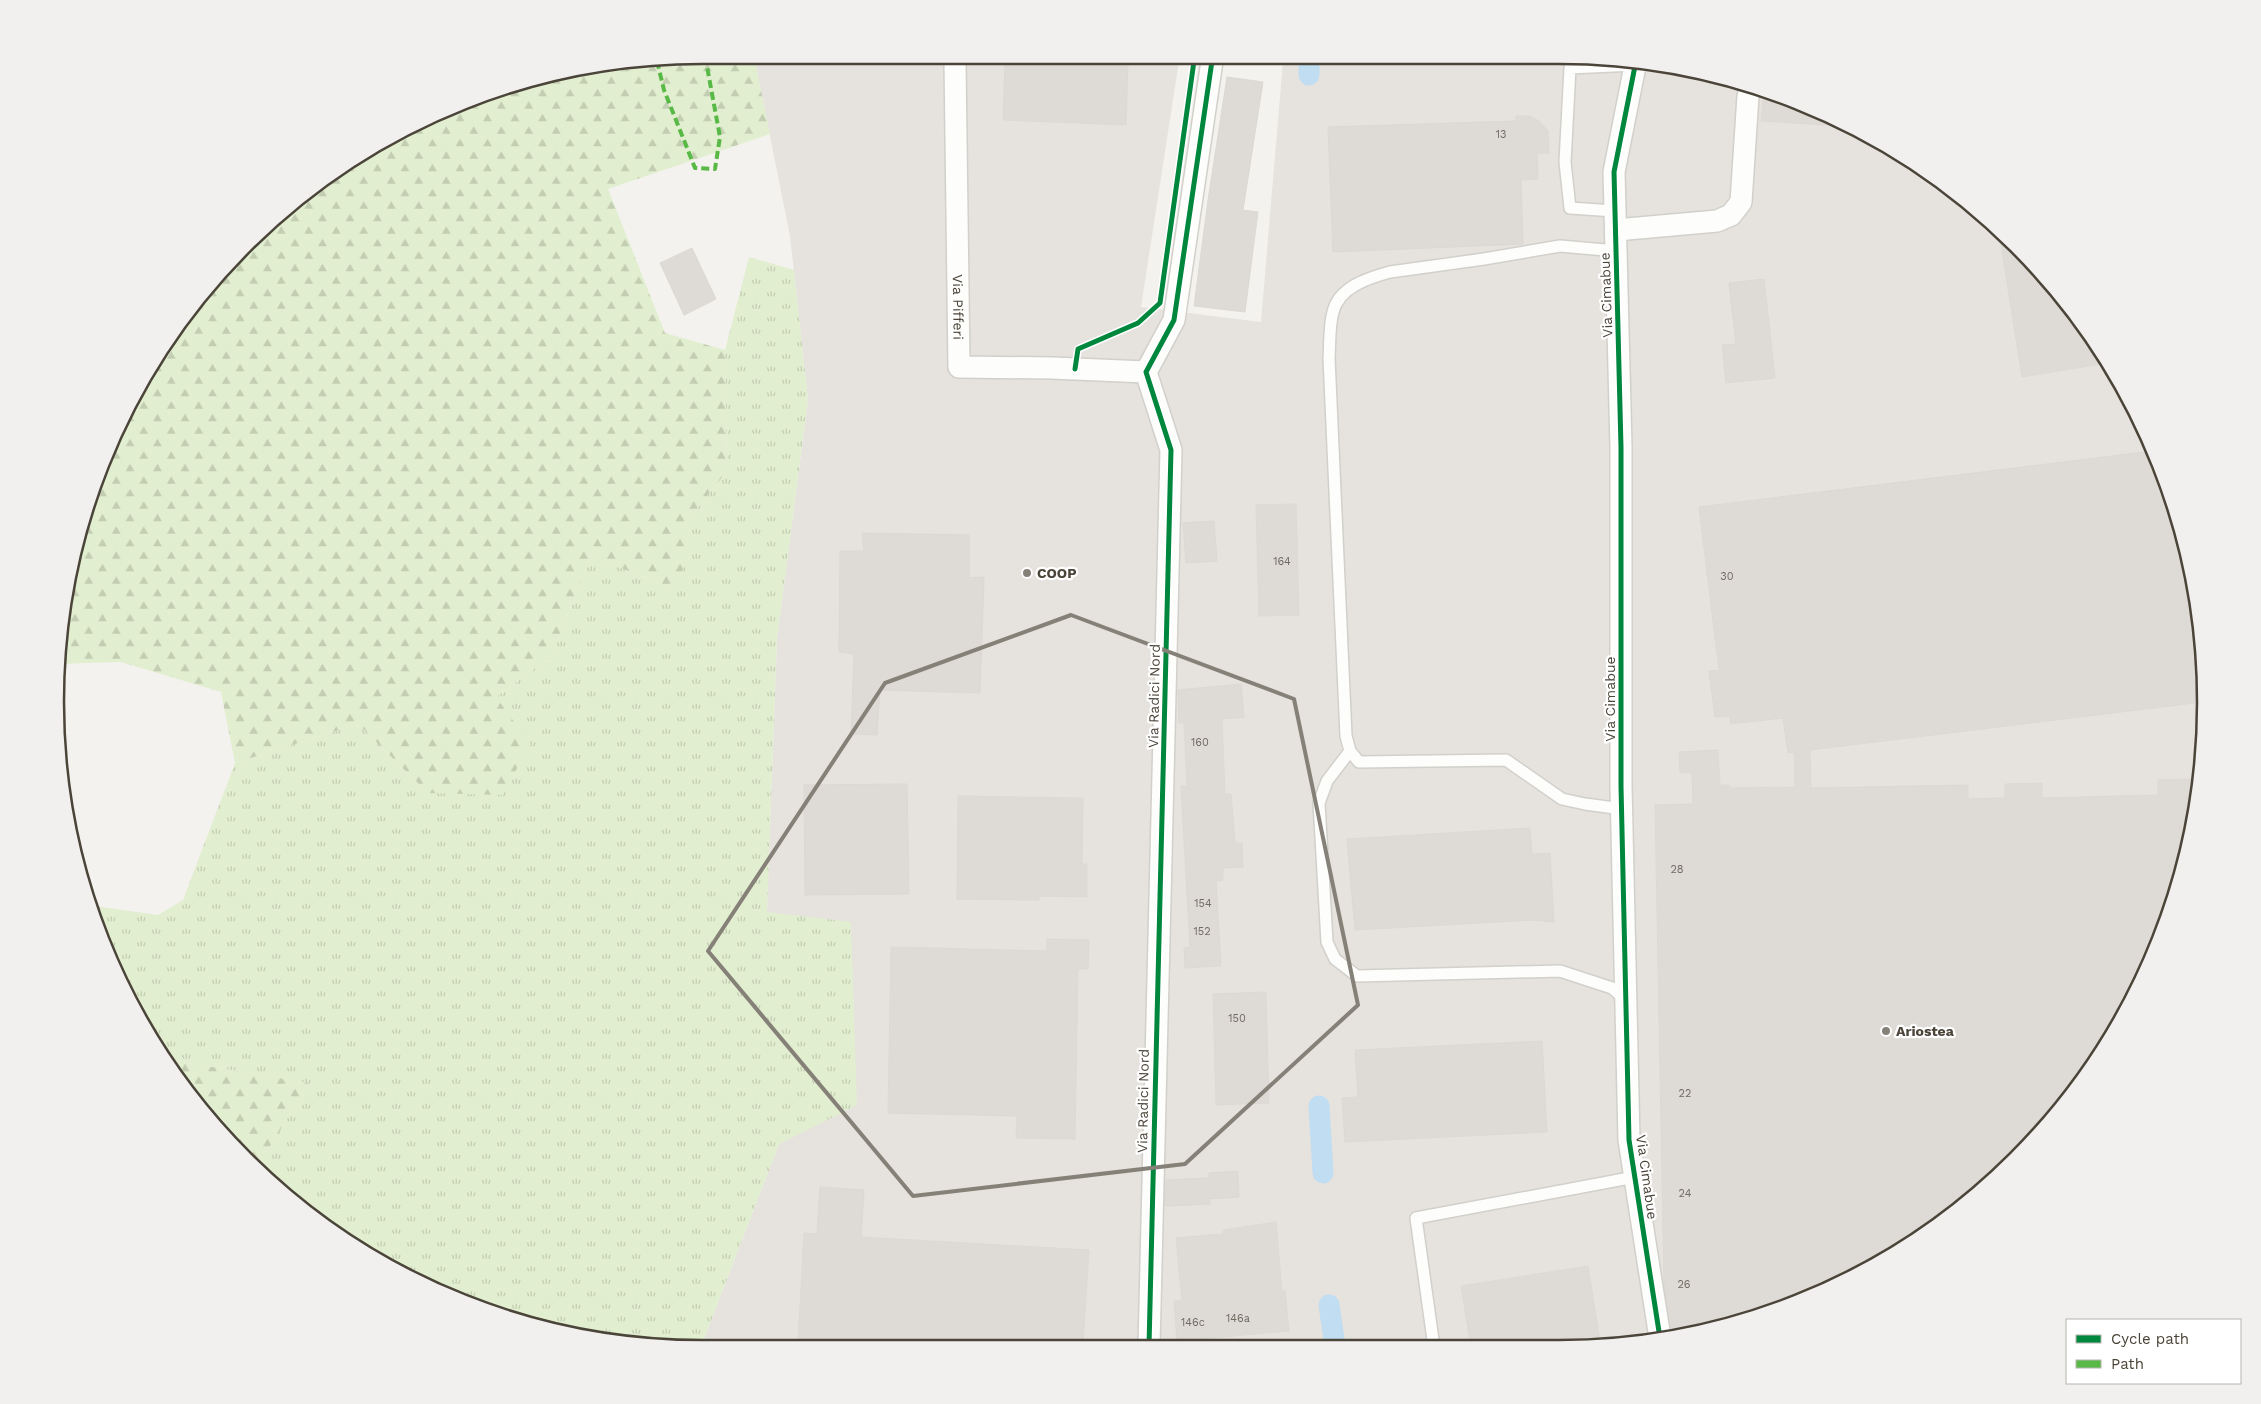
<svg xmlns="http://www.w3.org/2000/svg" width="2261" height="1404" font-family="'Work Sans',sans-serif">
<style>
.industrial{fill:#e6e2de}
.grass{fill:url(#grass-tufts)}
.forest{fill:url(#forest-firs)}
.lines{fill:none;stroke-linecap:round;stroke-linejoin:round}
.canal{stroke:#c0ddf1;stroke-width:21}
.building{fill:#dedbd6;stroke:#dcd9d4}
.lane-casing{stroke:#d2d0cb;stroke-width:14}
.street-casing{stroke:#d2d0cb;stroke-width:24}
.lane{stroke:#fdfdfc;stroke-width:11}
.street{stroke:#fdfdfc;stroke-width:21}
.quiet{stroke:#58b947;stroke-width:4;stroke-dasharray:8 4;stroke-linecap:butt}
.cycleway-casing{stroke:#fff;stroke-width:8}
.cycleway{stroke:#00873e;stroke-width:5}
.marked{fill:none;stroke:#868178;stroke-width:4;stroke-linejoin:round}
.poi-dot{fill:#868178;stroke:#fff;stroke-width:2}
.labels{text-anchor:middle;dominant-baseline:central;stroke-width:4.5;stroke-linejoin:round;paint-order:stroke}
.number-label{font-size:11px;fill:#706a61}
.street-label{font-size:14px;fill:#4b4439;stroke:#fff}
.poi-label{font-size:14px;font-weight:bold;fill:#4b4439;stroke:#fff;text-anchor:start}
.rim{fill:none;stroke:#4b4439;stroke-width:2.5}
</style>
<defs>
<pattern id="grass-tufts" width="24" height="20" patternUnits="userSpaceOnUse" patternTransform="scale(1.25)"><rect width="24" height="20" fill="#e1eecf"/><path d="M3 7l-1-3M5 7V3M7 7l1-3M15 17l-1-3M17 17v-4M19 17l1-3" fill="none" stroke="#c3cdb2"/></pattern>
<pattern id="forest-firs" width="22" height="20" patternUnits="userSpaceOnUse" patternTransform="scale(1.25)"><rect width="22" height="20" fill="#e1eecf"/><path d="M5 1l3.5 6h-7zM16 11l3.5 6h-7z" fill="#c3cdb2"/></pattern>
</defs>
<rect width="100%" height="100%" fill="#f4f2ee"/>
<polygon class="industrial" points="755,61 1179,61 1141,307 1261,322 1283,61 1643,61 1806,104 1953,189 2045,275 2119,378 2172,494 2200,617 2205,744 2184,869 2139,988 2072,1096 1986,1188 1882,1262 1727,1327 1602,1348 702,1344 779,1144 857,1104 767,912 777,639 808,400 790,236"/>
<polygon class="grass" points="749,257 794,270 808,400 777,639 767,912 851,922 857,1105 779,1144 702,1344 618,1343 455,1300 308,1215 256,1169 309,1083 163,1059 88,905 158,915 183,900 235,763 358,724 428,793 496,697 552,656 590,556 675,589 681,529 727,471 725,350"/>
<g class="forest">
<polygon points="617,61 755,61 770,134 608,189 665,333 725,350 727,471 681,529 693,544 675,589 590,556 552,656 496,697 530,744 503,795 428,793 358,724 235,763 221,692 121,662 58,664 61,617 89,494 164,342 244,245 308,189 416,122 494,89"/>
<polygon points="163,1059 309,1083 256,1169 244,1159"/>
</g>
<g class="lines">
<g class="canal">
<polyline points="1309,61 1309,75"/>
<polyline points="1319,1106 1323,1173"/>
<polyline points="1329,1305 1335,1346"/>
</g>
</g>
<g class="building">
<polygon points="1005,61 1128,61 1126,125 1003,120"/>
<polygon points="1227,77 1263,82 1243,210 1258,212 1245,312 1194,306 1208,200"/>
<polygon points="1792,100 1806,104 1844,126 1761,121 1763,101 1791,103"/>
<polygon points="1516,116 1530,116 1539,121 1548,131 1549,153 1537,153 1538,179 1521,180 1523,244 1333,252 1328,127 1516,121"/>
<polygon points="1999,232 2045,275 2108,363 2022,377"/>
<polygon points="692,248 716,299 684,315 660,263"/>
<polygon points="1764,279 1775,378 1726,383 1722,345 1736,344 1729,283"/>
<polygon points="2152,451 2172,494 2200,617 2203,702 1810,750 1811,788 1968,785 1968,799 2005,798 2005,784 2042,783 2042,798 2158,795 2158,780 2199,779 2184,869 2139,988 2072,1096 1986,1188 1882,1262 1727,1327 1672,1336 1664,1284 1655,805 1693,804 1692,772 1680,773 1679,752 1718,750 1720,785 1729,785 1730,788 1795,787 1794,752 1788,753 1783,718 1731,724 1730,716 1715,717 1709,671 1719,670 1699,507"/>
<polygon points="1296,504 1299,615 1259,616 1256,505"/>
<polygon points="1214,521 1217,561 1186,563 1183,523"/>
<polygon points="862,533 969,535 969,578 984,577 980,693 880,690 877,735 851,734 854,654 839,652 840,551 864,551"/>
<polygon points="1241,684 1244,717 1222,719 1225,794 1231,794 1235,843 1242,843 1243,867 1223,868 1223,880 1216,881 1221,966 1185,968 1184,948 1190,947 1181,786 1187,786 1184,723 1179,723 1178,690"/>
<polygon points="907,784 909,894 805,895 804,785"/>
<polygon points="958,796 1083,798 1082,864 1087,864 1087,897 1039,896 1039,900 957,899"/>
<polygon points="1530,828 1532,854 1550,853 1554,922 1533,920 1355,930 1347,839"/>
<polygon points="1047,939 1089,940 1088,969 1078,969 1075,1139 1016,1138 1017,1116 888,1113 891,947 1047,951"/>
<polygon points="1266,992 1269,1103 1216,1105 1213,994"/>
<polygon points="1542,1041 1547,1132 1345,1142 1342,1098 1358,1097 1355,1050"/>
<polygon points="1238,1171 1239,1197 1209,1199 1210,1204 1165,1206 1166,1180 1209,1178 1209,1173"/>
<polygon points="820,1187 864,1190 861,1237 1089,1250 1083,1345 798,1344 804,1233 817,1234"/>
<polygon points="1276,1222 1282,1292 1285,1291 1289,1331 1177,1341 1174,1301 1182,1301 1176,1238 1223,1234 1223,1230"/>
<polygon points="1588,1266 1601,1348 1471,1347 1461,1286"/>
</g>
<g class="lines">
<defs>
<g id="lane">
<polyline points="1615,211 1570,208 1565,162 1570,68 1635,65"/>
<path d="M1617,251L1560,246L1484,259L1390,272C1368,278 1339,287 1333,312C1329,326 1330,344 1329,358L1346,736L1350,751L1359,762L1506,760L1562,799L1585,804L1622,809"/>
<polyline points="1350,751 1327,781 1319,803 1327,942 1335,959 1357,976 1560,971 1612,988 1626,1000"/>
<polyline points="1434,1347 1416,1218 1635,1177"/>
</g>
<g id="street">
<path id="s1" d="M955,61L959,367L1052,368L1146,372"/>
<polyline points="1636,61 1614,172 1621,447 1621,786 1629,1140 1660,1338"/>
<polyline points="1616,230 1717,221 1731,215 1741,202 1748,96"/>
<polyline points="1149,1346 1171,450 1146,372 1174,320 1212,61"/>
</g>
</defs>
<use href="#lane" class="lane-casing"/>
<use href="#street" class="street-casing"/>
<use href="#lane" class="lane"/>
<use href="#street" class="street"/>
<polyline class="quiet" points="657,61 664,90 695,168 715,169 720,137 706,61"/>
<defs>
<g id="cycleway">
<polyline points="1636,61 1614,172 1621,447 1621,786 1629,1140 1660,1338"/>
<polyline points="1075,369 1078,349 1138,323 1160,303 1194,61"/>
<polyline points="1149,1346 1171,450 1146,372 1174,320 1212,61"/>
</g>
</defs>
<use href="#cycleway" class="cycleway-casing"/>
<use href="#cycleway" class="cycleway"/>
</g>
<path class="marked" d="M1071,615L1294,699L1358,1005L1185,1164L913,1196L708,951L885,683Z"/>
<g class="poi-dot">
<circle cx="1027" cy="573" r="5"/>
<circle cx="1886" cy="1031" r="5"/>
</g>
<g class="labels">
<g class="number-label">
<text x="1501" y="134">13</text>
<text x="1282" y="561">164</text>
<text x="1727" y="576">30</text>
<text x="1200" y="742">160</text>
<text x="1677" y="869">28</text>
<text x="1203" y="903">154</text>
<text x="1202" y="931">152</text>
<text x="1237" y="1018">150</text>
<text x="1685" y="1093">22</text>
<text x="1685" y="1193">24</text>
<text x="1684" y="1284">26</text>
<text x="1238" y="1318">146a</text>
<text x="1193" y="1322">146c</text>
</g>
<g class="street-label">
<text transform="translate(1606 295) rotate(-92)">Via Cimabue</text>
<text stroke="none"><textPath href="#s1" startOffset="246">Via Pifferi</textPath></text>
<text transform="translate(1154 696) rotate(-89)">Via Radici Nord</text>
<text transform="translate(1610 699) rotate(-90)">Via Cimabue</text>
<text transform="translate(1143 1101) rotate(-89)">Via Radici Nord</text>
<text transform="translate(1647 1177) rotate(82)">Via Cimabue</text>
</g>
<g class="poi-label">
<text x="1037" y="573">COOP</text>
<text x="1896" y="1031">Ariostea</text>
</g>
</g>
<path d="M0 0H2261V1404H0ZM702 64H1559A638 638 0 0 1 2197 702V702A638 638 0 0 1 1559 1340H702A638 638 0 0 1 64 702V702A638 638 0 0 1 702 64Z" fill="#f1f0ef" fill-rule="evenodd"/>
<path class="rim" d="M702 64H1559A638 638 0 0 1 2197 702V702A638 638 0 0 1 1559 1340H702A638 638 0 0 1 64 702V702A638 638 0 0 1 702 64Z"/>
<rect x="2066" y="1319" width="175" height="65" fill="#ffffff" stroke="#b7b4b0"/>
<rect x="2076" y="1335" width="25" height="8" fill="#00873e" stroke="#b7b4b0"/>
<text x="2111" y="1344" font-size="15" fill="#4b4439">Cycle path</text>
<rect x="2076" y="1360" width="25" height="8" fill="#58b947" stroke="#b7b4b0"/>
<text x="2111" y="1369" font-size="15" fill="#4b4439">Path</text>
</svg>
